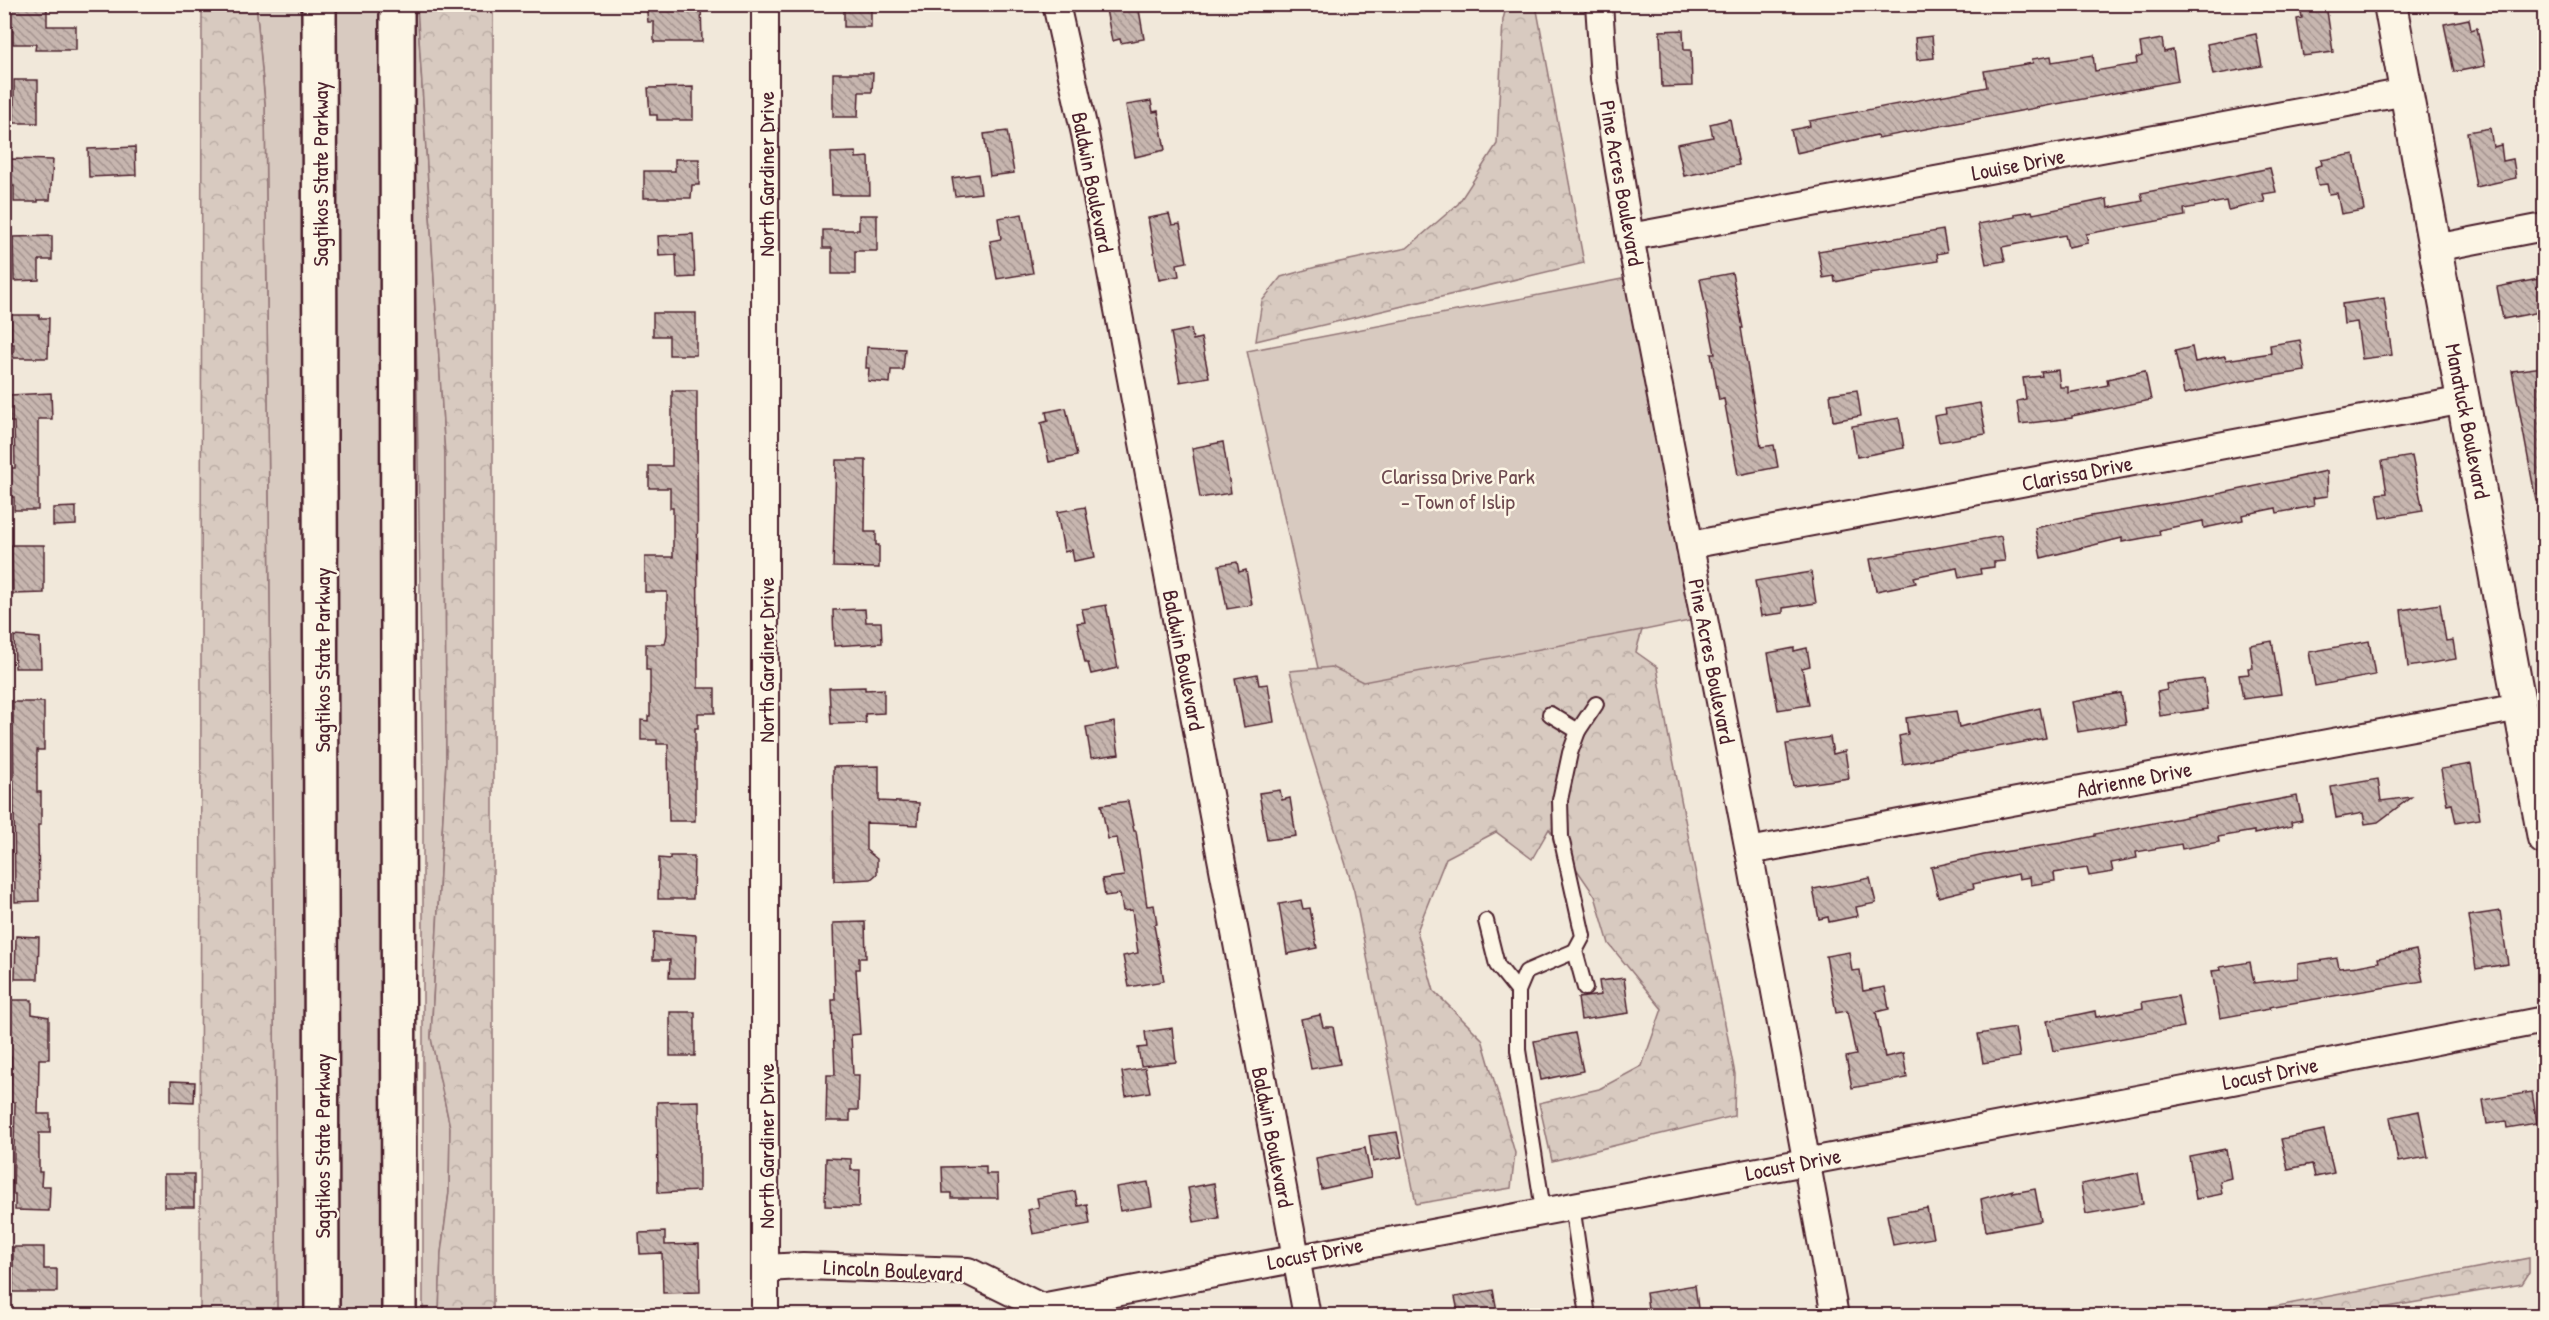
<svg xmlns="http://www.w3.org/2000/svg" width="2549" height="1320" font-family="'Patrick Hand',sans-serif">
<style>
.green{fill:#d8cac0;stroke:#917476;stroke-width:1.5}
.forest{fill:url(#forest-crowns);stroke:#917476;stroke-width:1.5}
.building{fill:url(#building-back-hatch);stroke:#4a1f2b;stroke-width:1.5}
.lines{fill:none;stroke-linecap:round;stroke-linejoin:round}
.service-casing{stroke:#4a1f2b;stroke-width:18}
.minor-casing{stroke:#4a1f2b;stroke-width:30}
.tertiary-casing{stroke:#4a1f2b;stroke-width:36}
.motorway-casing{stroke:#4a1f2b;stroke-width:38}
.service{stroke:#fcf5e5;stroke-width:14}
.minor{stroke:#fcf5e5;stroke-width:26}
.tertiary{stroke:#fcf5e5;stroke-width:32}
.motorway{stroke:#fcf5e5;stroke-width:33}
.labels{text-anchor:middle;dominant-baseline:central;stroke-width:5;stroke-linejoin:round;paint-order:stroke}
.street-label{font-size:22px;fill:#4a1f2b;stroke:#fcf5e5}
.park-label{font-size:22px;fill:#6e4a50;stroke:#fcf5e5}
</style>
<defs>
<pattern id="forest-crowns" width="20" height="18" patternUnits="userSpaceOnUse" patternTransform="scale(1.5)"><rect width="20" height="18" fill="#d8cac0"/><path d="M2 6a3 3 0 1 1 6 0M12 15a3 3 0 1 1 6 0" fill="none" stroke="#bbada5"/></pattern>
<pattern id="building-back-hatch" width="6" height="6" patternUnits="userSpaceOnUse" patternTransform="scale(1.5)"><rect width="6" height="6" fill="#c7b6af"/><path d="M-1 5l2 2M0 0l6 6M5-1l2 2" fill="none" stroke="#a4938f"/></pattern>
</defs>
<rect width="100%" height="100%" fill="#f1e8da"/>
<filter id="ink" filterUnits="userSpaceOnUse"><feTurbulence type="fractalNoise" baseFrequency=".0167" numOctaves="2"/><feDisplacementMap in="SourceGraphic" scale="12" xChannelSelector="R" yChannelSelector="G"/><feConvolveMatrix kernelMatrix="1 2 1 2 8 2 1 2 1" color-interpolation-filters="sRGB"/></filter>
<g filter="url(#ink)">
<g class="green">
<polygon points="256,5 304,5 306,571 304,1316 277,1315 265,104"/>
<polygon points="334,5 381,5 382,1316 336,1315 337,264"/>
<polygon points="414,5 417,5 445,455 446,761 431,1037 450,1127 449,1192 441,1253 439,1316 423,1315 423,788 414,191"/>
<polygon points="1638,276 1704,618 1324,695 1247,351"/>
</g>
<g class="forest">
<polygon points="256,4 265,104 277,1315 200,1316 202,5"/>
<polygon points="417,5 493,5 493,1315 439,1315 441,1253 449,1192 450,1127 431,1038 446,761 445,455"/>
<polygon points="1507,5 1536,5 1584,263 1256,341 1262,301 1281,277 1316,267 1407,248 1458,204 1497,144 1503,19"/>
<polygon points="1642,630 1636,652 1657,667 1668,733 1735,1074 1734,1116 1552,1161 1539,1103 1599,1089 1642,1066 1662,1009 1609,944 1595,896 1549,829 1532,859 1496,832 1446,858 1417,931 1434,991 1482,1039 1515,1153 1511,1188 1416,1204 1354,891 1307,739 1290,671 1332,667 1363,682"/>
<polygon points="2529,1258 2529,1273 2522,1284 2341,1315 2231,1315"/>
</g>
<g class="building">
<polygon points="9,4 47,6 47,26 76,26 76,50 35,50 36,44 13,44 13,31 9,31"/>
<polygon points="646,4 701,4 702,42 654,42 654,22 648,22"/>
<rect x="844" y="4" width="27" height="23"/>
<polygon points="1105,4 1138,4 1144,39 1121,43 1120,39 1112,41"/>
<polygon points="2300,4 2326,4 2333,52 2303,56 2297,19 2302,18"/>
<polygon points="2469,19 2471,30 2477,28 2485,66 2454,72 2444,24"/>
<polygon points="1683,30 1684,50 1691,50 1692,86 1662,87 1660,31"/>
<polygon points="2256,34 2262,66 2213,75 2207,44"/>
<polygon points="1932,36 1934,58 1917,60 1915,38"/>
<polygon points="2162,39 2164,52 2173,50 2178,81 1878,138 1877,135 1796,153 1791,130 1810,126 1809,121 1987,87 1984,71 2033,63 2032,59 2051,56 2052,62 2093,55 2095,71 2137,64 2136,58 2142,56 2140,43"/>
<polygon points="833,73 873,73 872,92 859,92 858,117 833,117"/>
<rect x="14" y="80" width="24" height="43"/>
<polygon points="693,87 693,120 657,120 657,115 650,115 648,88"/>
<polygon points="1151,101 1153,112 1158,111 1165,150 1135,157 1126,105"/>
<polygon points="1730,119 1739,165 1684,176 1677,144 1713,137 1710,124"/>
<polygon points="2490,128 2493,147 2501,145 2503,161 2513,159 2516,178 2476,187 2467,132"/>
<polygon points="1007,131 1014,173 990,176 984,134"/>
<polygon points="135,147 136,175 89,177 88,149"/>
<polygon points="856,152 856,158 869,157 870,195 832,195 831,153"/>
<polygon points="2354,154 2364,210 2341,214 2337,193 2329,194 2327,184 2318,185 2315,167 2322,165 2321,160"/>
<polygon points="10,159 53,160 50,200 38,200 38,202 14,202 14,186 9,186"/>
<polygon points="675,159 699,159 699,185 692,185 691,198 644,198 644,171 675,171"/>
<polygon points="2270,168 2276,192 2263,194 2265,202 2228,210 2226,201 2184,209 2185,216 2086,234 2088,243 2068,247 2065,235 2002,247 2005,261 1986,264 1978,224 2015,217 2015,214 2032,211 2033,214 2107,199 2108,208 2143,201 2141,193 2189,184 2190,185"/>
<polygon points="978,174 981,193 955,196 952,178"/>
<polygon points="1022,214 1033,273 997,279 990,241 1001,239 998,218"/>
<polygon points="1169,214 1172,225 1180,224 1187,262 1177,264 1179,276 1159,280 1148,218"/>
<polygon points="859,215 877,215 877,251 855,251 855,274 832,274 832,248 823,248 823,230 859,230"/>
<polygon points="1943,230 1947,252 1937,254 1938,261 1870,272 1871,274 1835,282 1834,276 1823,278 1818,251"/>
<polygon points="693,234 695,277 677,278 676,255 659,256 658,236"/>
<polygon points="52,236 52,260 39,260 39,280 14,281 13,237"/>
<polygon points="1732,273 1743,328 1741,328 1761,447 1774,445 1778,467 1738,475 1724,399 1719,400 1711,354 1715,354 1700,279"/>
<polygon points="2544,278 2544,303 2538,304 2540,312 2503,319 2497,287"/>
<polygon points="2384,298 2392,355 2362,359 2357,322 2344,324 2342,304"/>
<polygon points="653,313 696,313 696,355 669,355 669,336 653,336"/>
<polygon points="11,315 39,315 39,318 49,318 48,358 13,358 14,344 11,344"/>
<polygon points="1191,329 1193,340 1201,338 1209,377 1180,382 1171,333"/>
<polygon points="2300,340 2305,371 2242,381 2184,394 2175,351 2192,347 2195,362 2225,356 2226,360 2271,353 2270,345"/>
<polygon points="867,347 905,349 903,370 891,370 890,383 868,381 869,368 866,368"/>
<polygon points="2543,367 2544,500 2536,501 2512,371"/>
<polygon points="2058,370 2060,387 2068,387 2068,393 2108,385 2107,379 2145,371 2151,400 2072,416 2072,418 2020,424 2017,401 2026,399 2023,378 2042,376 2041,372"/>
<polygon points="1857,390 1861,416 1833,421 1830,394"/>
<polygon points="672,391 697,391 698,688 715,688 715,713 698,713 698,728 695,728 695,821 669,821 668,744 657,744 657,740 641,740 641,720 648,721 648,716 650,716 650,670 646,670 646,644 665,644 667,635 667,592 645,592 645,557 673,557 673,508 670,508 670,488 649,488 649,466 672,466"/>
<polygon points="51,393 52,419 38,419 38,510 14,510 14,497 9,497 9,468 15,468 14,422 10,422 10,395"/>
<polygon points="1980,403 1986,434 1939,442 1934,416 1946,414 1945,409"/>
<polygon points="1066,408 1077,456 1049,462 1041,423 1048,421 1046,412"/>
<polygon points="1899,418 1904,448 1857,457 1852,426"/>
<polygon points="1223,442 1231,493 1200,498 1192,448"/>
<polygon points="2412,456 2423,511 2381,518 2377,494 2387,493 2382,461"/>
<polygon points="836,460 866,460 865,532 876,532 876,545 879,545 879,568 833,567"/>
<polygon points="2327,471 2328,496 2313,498 2314,506 2277,513 2276,508 2242,515 2243,520 2204,528 2203,521 2159,530 2160,535 2122,542 2122,538 2041,558 2035,528 2091,516 2199,498"/>
<polygon points="76,507 76,525 53,526 53,508"/>
<polygon points="1085,507 1095,557 1074,561 1072,550 1064,552 1057,512"/>
<polygon points="2001,536 2005,561 1994,562 1994,567 1980,569 1981,574 1959,578 1957,568 1914,577 1916,583 1876,591 1870,559"/>
<polygon points="12,545 44,545 44,593 13,594"/>
<polygon points="1237,562 1239,572 1246,570 1252,605 1227,609 1219,565"/>
<polygon points="1811,572 1816,603 1783,608 1783,613 1761,616 1755,581"/>
<polygon points="2440,604 2446,641 2453,640 2456,659 2408,667 2401,610"/>
<polygon points="1106,605 1118,668 1091,674 1088,663 1085,663 1077,623 1085,622 1082,609"/>
<polygon points="865,609 866,622 881,622 882,643 834,646 833,610"/>
<polygon points="14,636 40,638 41,668 15,668"/>
<polygon points="2272,641 2281,694 2243,699 2239,675 2249,674 2248,668 2253,668 2250,645"/>
<polygon points="2369,641 2375,675 2315,686 2309,652"/>
<polygon points="1794,648 1794,651 1807,648 1810,666 1802,668 1809,705 1778,710 1768,653"/>
<polygon points="1257,674 1259,685 1268,684 1274,722 1244,727 1235,678"/>
<polygon points="2204,679 2208,709 2160,716 2157,692 2167,690 2166,684"/>
<polygon points="865,687 865,690 884,689 884,713 865,714 866,723 831,724 829,688"/>
<polygon points="2121,693 2126,724 2078,732 2072,702"/>
<polygon points="13,702 44,702 44,750 37,750 37,792 41,792 41,825 38,825 39,901 15,902"/>
<polygon points="2040,708 2046,738 1903,764 1899,736 1908,734 1906,718 1956,711 1959,727"/>
<polygon points="1114,722 1119,754 1091,758 1086,727"/>
<polygon points="1830,737 1833,754 1845,751 1849,778 1793,786 1786,744"/>
<polygon points="2471,764 2480,819 2456,823 2452,804 2447,805 2441,769"/>
<polygon points="879,766 879,801 919,803 918,825 866,823 866,850 877,859 877,874 871,879 834,881 833,767"/>
<polygon points="2378,779 2381,801 2411,797 2378,822 2365,824 2363,813 2336,818 2331,787"/>
<polygon points="1280,790 1282,800 1290,798 1296,836 1267,840 1259,793"/>
<polygon points="2297,796 2302,820 2291,822 2292,826 2254,834 2254,831 2218,837 2219,842 2182,849 2181,844 2136,852 2137,858 2111,863 2113,872 2089,876 2087,868 2054,873 2055,881 2031,885 2030,877 2019,879 2018,874 1973,884 1974,888 1938,897 1931,867 1984,855 2061,843 2095,836 2095,834"/>
<polygon points="1128,801 1134,831 1136,831 1147,906 1154,905 1157,924 1154,925 1164,981 1129,987 1123,956 1138,953 1132,910 1123,911 1120,894 1105,896 1102,879 1124,876 1117,838 1108,839 1101,805"/>
<polygon points="670,856 694,856 693,899 658,899 659,858 670,859"/>
<polygon points="1870,878 1876,903 1856,907 1858,916 1829,922 1828,917 1819,919 1813,889"/>
<polygon points="1301,900 1303,909 1310,908 1317,948 1287,954 1279,904"/>
<polygon points="2500,911 2508,964 2476,969 2468,916"/>
<polygon points="865,922 866,958 859,958 859,969 856,969 860,1034 851,1035 853,1075 859,1075 858,1110 850,1110 850,1121 826,1121 827,1075 835,1075 832,1000 835,1000 833,923"/>
<polygon points="654,932 696,935 695,978 669,978 670,960 653,960"/>
<polygon points="16,936 39,937 38,979 15,979"/>
<polygon points="2416,950 2423,981 2269,1007 2270,1009 2220,1018 2212,971 2221,970 2220,967 2250,962 2254,983 2298,978 2298,964 2337,958 2339,968 2358,966 2379,962 2378,958"/>
<polygon points="1849,952 1852,971 1860,970 1863,991 1885,987 1889,1009 1876,1012 1885,1057 1903,1053 1907,1078 1852,1088 1846,1057 1856,1055 1847,1011 1836,1013 1826,956"/>
<polygon points="1624,978 1629,1013 1581,1020 1578,998 1601,995 1599,981"/>
<polygon points="2178,996 2184,1027 2053,1051 2047,1021 2095,1011 2096,1017 2143,1008 2142,1002"/>
<polygon points="11,1000 32,1000 32,1014 49,1017 49,1059 39,1059 38,1114 50,1114 50,1133 39,1133 39,1172 42,1172 41,1186 50,1186 49,1211 15,1210 15,1194 13,1194 15,1102 10,1102 11,1057 8,1057 9,1013 11,1013"/>
<rect x="670" y="1012" width="25" height="44"/>
<polygon points="1320,1015 1323,1027 1333,1027 1340,1064 1311,1069 1301,1019"/>
<polygon points="1172,1028 1176,1062 1141,1066 1138,1048 1147,1047 1145,1032"/>
<polygon points="2015,1028 2020,1057 1983,1063 1978,1034"/>
<polygon points="1575,1033 1583,1071 1541,1080 1534,1041"/>
<polygon points="1145,1068 1150,1092 1126,1096 1122,1072"/>
<polygon points="171,1081 195,1082 194,1102 171,1101"/>
<polygon points="2532,1092 2537,1123 2507,1128 2506,1121 2487,1124 2483,1100"/>
<polygon points="699,1101 699,1191 658,1193 657,1102"/>
<polygon points="2419,1111 2428,1157 2398,1162 2390,1117"/>
<polygon points="2324,1130 2334,1173 2315,1177 2312,1164 2288,1169 2281,1139"/>
<polygon points="1397,1132 1402,1157 1373,1162 1369,1136"/>
<polygon points="1365,1148 1371,1178 1321,1189 1316,1158"/>
<polygon points="2226,1149 2231,1178 2220,1181 2222,1194 2196,1199 2189,1156"/>
<polygon points="826,1158 851,1159 851,1170 860,1170 859,1207 825,1206"/>
<polygon points="986,1166 986,1174 997,1174 998,1198 951,1198 951,1193 943,1193 942,1167"/>
<polygon points="2138,1173 2143,1204 2086,1214 2081,1184"/>
<rect x="164" y="1174" width="30" height="33"/>
<polygon points="1148,1182 1152,1206 1120,1211 1116,1187"/>
<polygon points="1214,1183 1219,1218 1194,1222 1188,1188"/>
<polygon points="2035,1189 2041,1221 1986,1231 1981,1199 2013,1190 2013,1193"/>
<polygon points="1075,1191 1078,1206 1087,1204 1090,1224 1033,1234 1028,1210 1039,1207 1037,1198"/>
<polygon points="1927,1208 1933,1238 1893,1245 1887,1215"/>
<polygon points="665,1232 665,1245 699,1244 700,1292 663,1293 662,1253 640,1254 639,1233"/>
<polygon points="13,1247 44,1247 44,1269 57,1269 57,1292 13,1292"/>
<polygon points="1695,1285 1699,1316 1649,1316 1646,1293"/>
<polygon points="1493,1290 1498,1316 1459,1316 1455,1297"/>
</g>
<g class="lines">
<defs>
<g id="service">
<polyline points="1550,714 1578,731 1570,753 1560,800 1561,837 1583,936 1575,951"/>
<polyline points="1578,731 1596,704"/>
<polyline points="1486,921 1497,965 1518,991 1518,1050 1543,1210"/>
<polyline points="1518,991 1526,972 1575,951 1585,988"/>
<polyline points="1572,1205 1588,1316"/>
</g>
<g id="minor">
<polyline points="765,4 765,1316"/>
<polyline points="1056,4 1085,134 1307,1316"/>
<polyline points="1599,4 1604,79 1630,237 1749,851 1835,1316"/>
<polyline points="1630,237 2406,92"/>
<polyline points="2435,248 2544,227"/>
<polyline points="1690,545 2464,400"/>
<polyline points="1749,851 2520,707"/>
<polyline points="765,1268 803,1266 968,1271 1041,1307 1043,1316"/>
<path d="M1041,1307C1542,1208 2044,1120 2544,1020"/>
</g>
<polyline id="tertiary" points="2390,4 2544,838"/>
<g id="motorway">
<polyline points="319,4 322,1316"/>
<polyline points="397,4 399,1316"/>
</g>
</defs>
<use href="#service" class="service-casing"/>
<use href="#minor" class="minor-casing"/>
<use href="#tertiary" class="tertiary-casing"/>
<use href="#motorway" class="motorway-casing"/>
<use href="#service" class="service"/>
<use href="#minor" class="minor"/>
<use href="#tertiary" class="tertiary"/>
<use href="#motorway" class="motorway"/>
</g>
</g>
<g class="labels">
<g class="street-label">
<text transform="translate(2018 164) rotate(-11)">Louise Drive</text>
<text transform="translate(320 174) rotate(-90)">Sagtikos State Parkway</text>
<text transform="translate(766 174) rotate(-90)">North Gardiner Drive</text>
<text transform="translate(1093 182) rotate(79)">Baldwin Boulevard</text>
<text transform="translate(1622 183) rotate(80)">Pine Acres Boulevard</text>
<text transform="translate(2468 421) rotate(79)">Manatuck Boulevard</text>
<text transform="translate(2077 473) rotate(-11)">Clarissa Drive</text>
<text transform="translate(322 660) rotate(-90)">Sagtikos State Parkway</text>
<text transform="translate(766 660) rotate(-90)">North Gardiner Drive</text>
<text transform="translate(1184 660) rotate(79)">Baldwin Boulevard</text>
<text transform="translate(1712 661) rotate(79)">Pine Acres Boulevard</text>
<text transform="translate(2134 779) rotate(-11)">Adrienne Drive</text>
<text transform="translate(2270 1073) rotate(-11)">Locust Drive</text>
<text transform="translate(1273 1137) rotate(79)">Baldwin Boulevard</text>
<text transform="translate(322 1146) rotate(-90)">Sagtikos State Parkway</text>
<text transform="translate(766 1146) rotate(-90)">North Gardiner Drive</text>
<text transform="translate(1793 1164) rotate(-11)">Locust Drive</text>
<text transform="translate(1315 1253) rotate(-11)">Locust Drive</text>
<text transform="translate(893 1270) rotate(3)">Lincoln Boulevard</text>
</g>
<g class="park-label">
<text x="1458" y="476">Clarissa Drive Park<tspan x="1458" dy="25">- Town of Islip</tspan></text>
</g>
</g>
<rect width="2549" height="1320" fill="none" stroke="#fcf5e5" stroke-width="24"/>
<rect x="12" y="12" width="2525" height="1296" fill="none" stroke="#4a1f2b" stroke-width="2" filter="url(#ink)"/>
</svg>
